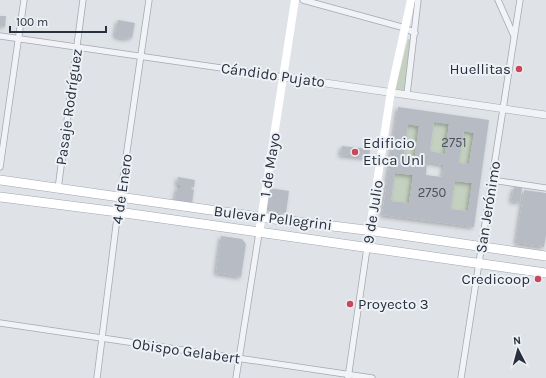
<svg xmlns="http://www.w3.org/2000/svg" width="546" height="378" font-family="Karla,sans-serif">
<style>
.green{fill:#c4d1c0}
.building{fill:#b6bbc4;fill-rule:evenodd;filter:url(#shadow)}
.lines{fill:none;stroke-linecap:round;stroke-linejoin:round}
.minor-casing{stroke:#a4a9b1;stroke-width:7}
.tertiary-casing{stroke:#a4a9b1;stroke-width:8}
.primary-casing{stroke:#9ea7b3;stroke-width:10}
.minor{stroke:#f1f3f6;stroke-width:5.5}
.tertiary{stroke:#f1f3f6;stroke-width:7}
.secondary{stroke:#fff;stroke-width:8}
.primary{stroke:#fff;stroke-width:9}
.poi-dot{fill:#c9475c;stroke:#eef1f5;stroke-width:1.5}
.labels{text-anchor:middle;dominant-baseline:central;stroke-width:4;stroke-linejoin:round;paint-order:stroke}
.number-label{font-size:13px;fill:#4c5360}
.poi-label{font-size:15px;fill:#28303e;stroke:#eef1f5;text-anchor:end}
.street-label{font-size:15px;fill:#28303e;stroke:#eef1f5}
</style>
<defs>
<filter id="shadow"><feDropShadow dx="-2" dy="2" stdDeviation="2" flood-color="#0004"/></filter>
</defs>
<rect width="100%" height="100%" fill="#dfe2e7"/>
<g class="green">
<polygon points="408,39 412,40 405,92 395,90"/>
<polygon points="434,122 449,124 445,154 430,151"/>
<polygon points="408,124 419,126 415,156 404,155"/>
<polygon points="464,131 474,133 469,164 459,163"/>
<polygon points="395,173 413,175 409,203 391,201"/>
<polygon points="455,181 472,183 468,211 451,209"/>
</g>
<g class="building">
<polygon points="0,16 6,16 5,27 0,26"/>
<polygon points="118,20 135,23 132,38 127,37 128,39 117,37 115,35"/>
<path d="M398,107L489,120L474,227L382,215ZM434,122L449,124L445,154L430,151ZM408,124L419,126L415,156L404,155ZM464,131L474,133L469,164L459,163ZM427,162L444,165L442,177L426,175ZM395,173L413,175L409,203L391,201ZM455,181L472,183L468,211L451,209Z"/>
<polygon points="342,146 370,149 369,158 340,155"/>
<polygon points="178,177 195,180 194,187 191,187 191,189 194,190 192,203 175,201 177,188 180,188 180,185 177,185"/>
<polygon points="514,187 522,188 520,202 511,201"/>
<polygon points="269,188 289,191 286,213 271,211 267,205"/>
<polygon points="524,190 546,193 546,235 544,247 516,243"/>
<polygon points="221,236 242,239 246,244 241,277 216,273"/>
</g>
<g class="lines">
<defs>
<g id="minor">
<polyline points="303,0 405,28 415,33"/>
<polyline points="498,0 514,36"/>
<polyline points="0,36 284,77"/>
<polyline points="407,94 418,0"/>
<polyline points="0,167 24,0"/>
<polyline points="492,180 546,188"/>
<polyline points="58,189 83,0"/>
<polyline points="0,323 372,378"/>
<polyline points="97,378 116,226 149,0"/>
<polyline points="236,378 259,233"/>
<polyline points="348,378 367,248"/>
<polyline points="461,378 520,0"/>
</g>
<polyline id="tertiary" points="284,77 546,115"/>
<g id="primary">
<polyline points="0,180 274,219 374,231 546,256"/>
<polyline points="0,197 118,212 546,273"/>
</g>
</defs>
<use href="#minor" class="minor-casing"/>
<use href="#tertiary" class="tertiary-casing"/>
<use href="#primary" class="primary-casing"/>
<use href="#minor" class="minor"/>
<use href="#tertiary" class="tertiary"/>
<g class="secondary">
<polyline points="259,233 295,0"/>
<polyline points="367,248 391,91 411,0"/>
</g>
<use href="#primary" class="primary"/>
</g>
<g class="poi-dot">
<circle cx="519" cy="69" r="4"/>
<circle cx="355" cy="152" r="4"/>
<circle cx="538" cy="279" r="4"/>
<circle cx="350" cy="304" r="4"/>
</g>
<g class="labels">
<g class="number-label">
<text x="454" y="142">2751</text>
<text x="432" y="192">2750</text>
</g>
<g class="poi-label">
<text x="511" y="69">Huellitas</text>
<text x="363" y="143" text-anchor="start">Edificio<tspan x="363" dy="17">Etica Unl</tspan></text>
<text x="530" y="279">Credicoop</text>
<text x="358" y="304" text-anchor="start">Proyecto 3</text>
</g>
<g class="street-label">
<text transform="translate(273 75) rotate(8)">Cándido Pujato</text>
<text transform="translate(69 107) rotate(-82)">Pasaje Rodríguez</text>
<text transform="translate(270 165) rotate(-81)">1 de Mayo</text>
<text transform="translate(122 189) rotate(-82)">4 de Enero</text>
<text transform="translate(488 207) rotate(-81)">San Jerónimo</text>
<text transform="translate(373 212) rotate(-81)">9 de Julio</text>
<text transform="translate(273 218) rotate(7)">Bulevar Pellegrini</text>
<text transform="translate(186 351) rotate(8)">Obispo Gelabert</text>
</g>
</g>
<g transform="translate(518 350) rotate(354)" stroke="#eef1f5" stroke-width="3" paint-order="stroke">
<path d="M0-3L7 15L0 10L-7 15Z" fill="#28303e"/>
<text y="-6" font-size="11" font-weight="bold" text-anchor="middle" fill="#28303e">N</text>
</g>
<path d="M10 26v6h96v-6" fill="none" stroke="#28303e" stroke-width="2"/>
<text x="16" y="26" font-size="12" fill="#28303e" stroke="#eef1f5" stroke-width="3" paint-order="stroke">100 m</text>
</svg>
